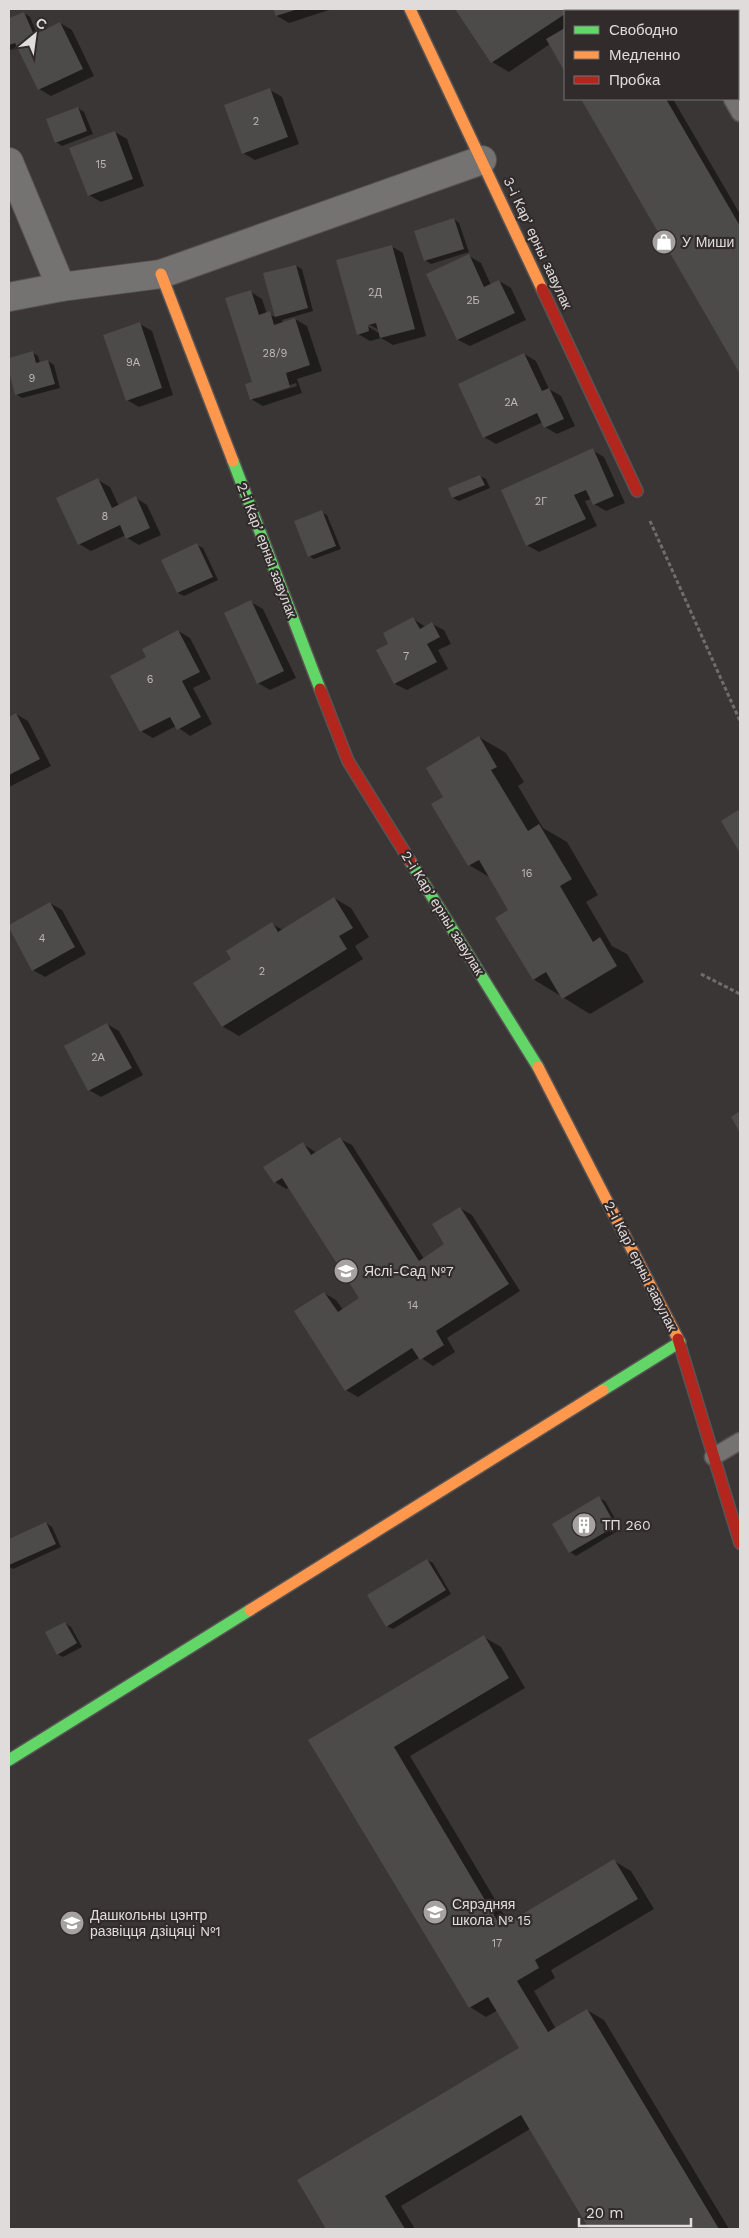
<svg xmlns="http://www.w3.org/2000/svg" width="749" height="2238" font-family="'Work Sans',sans-serif">
<style>
.shadow{fill:#0007;fill-rule:evenodd}
.building{fill:#4d4a4a}
.lines{fill:none;stroke-linecap:round;stroke-linejoin:round}
.lane-casing{stroke:#585454;stroke-width:19}
.street-casing{stroke:#585454;stroke-width:30}
.fast-casing{stroke:#585454;stroke-width:14}
.slow-casing{stroke:#585454;stroke-width:14}
.jam-casing{stroke:#585454;stroke-width:14}
.path{stroke:#716d6d;stroke-width:3;stroke-dasharray:4 2.5;stroke-linecap:butt}
.lane{stroke:#757272;stroke-width:16}
.street{stroke:#757272;stroke-width:28}
.fast{stroke:#63d668;stroke-width:11}
.slow{stroke:#ff974d;stroke-width:11}
.jam{stroke:#b3261e;stroke-width:11}
.labels{text-anchor:middle;dominant-baseline:central;stroke-width:4.5;stroke-linejoin:round;paint-order:stroke}
.number-label{font-size:11px;fill:#bcb8b8}
.poi-label{font-size:14px;fill:#e1dcdc;stroke:#312b2b;text-anchor:start}
.street-label{font-size:14px;fill:#e1dcdc;stroke:#312b2b}
</style>
<rect width="100%" height="100%" fill="#3b3636"/>
<g class="shadow">
<polygon points="274,9 332,9 289,23 277,16"/>
<polygon points="456,9 579,9 581,11 565,11 565,70 550,44 509,72 492,62"/>
<polygon points="601,9 619,9 623,11 597,11"/>
<polygon points="682,9 721,9 717,11 686,11"/>
<polygon points="24,13 30,17 37,34 60,23 72,30 94,76 51,96 39,89 19,47 9,50 9,19"/>
<polygon points="270,90 282,97 299,144 255,160 243,153"/>
<polygon points="582,99 673,99 740,214 740,371"/>
<polygon points="78,108 84,112 93,134 62,146 56,142"/>
<polygon points="115,132 127,139 144,186 101,202 89,195"/>
<polygon points="454,219 459,223 469,252 431,264 425,260"/>
<path d="M391,246L403,253L426,336L393,345L381,338L370,341L358,334L338,261ZM363,321L379,330V333L362,323Z"/>
<polygon points="469,256 481,263 491,285 499,281 511,288 526,320 470,346 458,340"/>
<path d="M296,266L302,269L313,311L282,320L283,323L295,319L307,326L322,371L297,379L302,393L263,406L251,399L254,383L251,292L262,299L267,314L276,317ZM296,383L297,386L258,398V396Z"/>
<polygon points="140,324 152,331 173,395 139,407 127,400"/>
<polygon points="33,353 38,356 40,363 48,361 54,365 60,388 22,398 16,394 9,367 9,359"/>
<polygon points="524,354 536,361 549,389 561,396 575,426 557,434 545,427 543,422 496,444 484,437"/>
<polygon points="592,450 604,457 625,503 606,511 594,504 592,499 585,501 597,526 539,552 527,545"/>
<polygon points="480,476 486,479 490,488 459,501 453,498 450,489"/>
<polygon points="98,480 110,487 119,506 136,498 147,505 161,535 139,545 127,538 126,535 91,551 79,544"/>
<polygon points="321,512 327,515 341,549 314,559 309,556"/>
<polygon points="197,545 203,548 218,580 184,596 178,593"/>
<polygon points="251,602 263,609 296,678 270,690 258,683"/>
<polygon points="413,619 426,627 432,624 444,630 451,644 438,650 448,669 407,690 395,684 390,644"/>
<polygon points="178,631 190,638 211,679 193,688 212,724 190,736 176,726 153,738 141,731 148,657"/>
<polygon points="16,714 28,721 51,766 9,787 9,718"/>
<polygon points="479,737 506,753 524,782 518,786 543,828 567,842 598,895 586,902 612,946 627,954 644,982 590,1014 533,979 510,910 491,878 469,865 445,798"/>
<polygon points="334,898 351,908 369,937 355,946 363,959 239,1036 222,1026 233,959 272,924 283,930"/>
<polygon points="50,903 62,910 86,954 45,977 33,970 9,926"/>
<polygon points="107,1024 119,1031 143,1075 101,1097 89,1090"/>
<polygon points="340,1139 352,1145 424,1259 446,1245 460,1208 472,1215 520,1291 447,1338 455,1352 433,1366 420,1357 358,1397 346,1390 324,1293 336,1300 343,1310 361,1299 290,1187 286,1189 275,1182 303,1144 317,1153"/>
<polygon points="599,1498 605,1501 621,1529 576,1556 570,1552"/>
<polygon points="46,1523 52,1527 61,1547 13,1569 9,1567 9,1541"/>
<polygon points="427,1560 433,1563 451,1594 393,1629 387,1626"/>
<polygon points="65,1623 71,1627 82,1647 63,1657 57,1654"/>
<polygon points="484,1637 501,1647 525,1688 410,1756 509,1923 614,1861 631,1871 654,1909 551,1970 555,1978 534,1991 556,2029 587,2010 604,2020 729,2229 590,2229 530,2129 401,2206 415,2229 327,2229 299,2181 521,2049 498,2010 486,2017 470,2007 310,1740"/>
</g>
<g class="building">
<polygon points="273,9 298,9 276,16"/>
<polygon points="455,9 570,9 571,10 565,11 565,14 491,63"/>
<polygon points="24,12 34,35 60,22 83,69 38,90 15,43 9,45 9,18"/>
<polygon points="565,28 565,72 546,39"/>
<polygon points="270,88 288,137 242,154 224,105"/>
<polygon points="581,99 666,99 740,226 740,374"/>
<polygon points="78,107 87,131 55,143 46,119"/>
<polygon points="115,131 133,179 88,196 69,148"/>
<polygon points="454,218 464,249 424,261 414,231"/>
<polygon points="392,245 415,329 380,338 376,323 368,325 369,331 357,335 336,260"/>
<polygon points="469,254 484,287 499,280 515,313 457,340 426,274"/>
<polygon points="296,265 308,308 275,317 263,273"/>
<polygon points="251,290 259,315 270,311 274,325 295,318 310,365 286,373 290,387 250,400 245,384 252,382 225,298"/>
<polygon points="140,322 162,388 126,401 103,335"/>
<polygon points="33,351 36,363 48,360 55,384 15,395 9,372 9,358"/>
<polygon points="524,353 542,391 549,388 564,419 544,428 537,413 483,438 458,384"/>
<polygon points="593,448 614,496 593,505 586,490 574,495 586,519 526,546 501,490"/>
<polygon points="480,475 485,485 452,498 448,488"/>
<polygon points="98,478 112,508 136,496 150,528 126,539 120,525 78,545 56,498"/>
<polygon points="322,510 336,546 308,557 294,521"/>
<polygon points="197,543 213,577 177,593 161,560"/>
<polygon points="251,600 284,671 257,684 224,613"/>
<polygon points="413,617 420,629 432,622 440,637 427,644 437,662 394,684 376,650 388,644 383,633"/>
<polygon points="178,630 200,672 182,681 201,717 177,730 170,717 140,732 110,676 146,657 142,649"/>
<polygon points="16,713 40,759 9,775 9,717"/>
<polygon points="479,736 497,767 491,770 528,831 539,824 572,879 560,886 593,942 600,937 617,966 562,999 546,972 533,980 495,918 508,910 479,860 468,866 431,804 443,797 426,768"/>
<polygon points="740,809 740,853 721,821"/>
<polygon points="334,897 353,928 339,936 347,949 222,1027 193,983 231,959 226,951 272,922 278,932"/>
<polygon points="50,902 75,947 32,971 9,928 9,925"/>
<polygon points="107,1023 132,1068 88,1091 64,1046"/>
<polygon points="740,1111 740,1133 731,1117"/>
<polygon points="340,1137 419,1261 444,1244 432,1224 460,1207 509,1284 436,1331 444,1345 420,1360 412,1348 345,1391 294,1311 324,1292 338,1312 359,1298 282,1178 274,1183 263,1167 303,1142 311,1155"/>
<polygon points="599,1496 616,1526 569,1553 552,1524"/>
<polygon points="46,1522 56,1544 9,1565 9,1539"/>
<polygon points="427,1559 446,1590 386,1627 367,1595"/>
<polygon points="65,1622 77,1643 57,1655 45,1632"/>
<polygon points="484,1635 509,1678 394,1747 501,1927 614,1859 638,1899 535,1960 539,1968 517,1981 548,2032 587,2009 719,2229 589,2229 521,2115 385,2196 405,2229 326,2229 297,2180 519,2048 488,1997 469,2008 308,1740"/>
</g>
<g class="lines">
<defs>
<g id="lane">
<polyline points="738,31 740,26"/>
<polyline points="732,99 740,113"/>
<polyline points="713,1457 740,1441"/>
</g>
<g id="street">
<polyline points="9,162 61,287"/>
<polyline points="9,297 61,287 161,274 482,160"/>
</g>
<g id="fast">
<polyline points="233,461 320,689"/>
<polyline points="410,861 538,1067"/>
<polyline points="603,1390 680,1342"/>
<polyline points="9,1760 250,1610"/>
</g>
<g id="slow">
<polyline points="410,9 542,289"/>
<polyline points="161,274 233,461"/>
<polyline points="538,1067 678,1339"/>
<polyline points="250,1610 603,1390"/>
</g>
<g id="jam">
<polyline points="542,289 637,491"/>
<polyline points="320,689 348,761 410,861"/>
<polyline points="678,1339 740,1543"/>
</g>
</defs>
<use href="#lane" class="lane-casing"/>
<use href="#street" class="street-casing"/>
<use href="#fast" class="fast-casing"/>
<use href="#slow" class="slow-casing"/>
<use href="#jam" class="jam-casing"/>
<g class="path">
<polyline points="650,521 740,721"/>
<polyline points="701,974 740,994"/>
</g>
<use href="#lane" class="lane"/>
<use href="#street" class="street"/>
<use href="#fast" class="fast"/>
<use href="#slow" class="slow"/>
<use href="#jam" class="jam"/>
</g>
<defs>
<symbol id="shop-disc" viewBox="-11 -11 22 22"><circle r="9.5" fill="#a7a2a2" stroke="#312b2b"/><path d="M-5-2.5h2.3a2.7 3.5 0 0 1 5.4 0H5L5.5 6h-11ZM-1.5-2.5h3a1.5 2.3 0 0 0-3 0Z" fill="#fff"/></symbol>
<symbol id="school-disc" viewBox="-11 -11 22 22"><circle r="9.5" fill="#a7a2a2" stroke="#312b2b"/><path d="M0-5L7-2L0 1L-7-2ZM-4 1L0 2.5L4 1V4Q0 6-4 4Z" fill="#fff"/></symbol>
<symbol id="building-disc" viewBox="-11 -11 22 22"><circle r="9.5" fill="#a7a2a2" stroke="#312b2b"/><path d="M-4-6H4V6H1V3H-1V6H-4ZM-2.5-4.3h1.7v1.8h-1.7ZM.8-4.3h1.7v1.8H.8ZM-2.5-1h1.7V.8h-1.7ZM.8-1h1.7V.8H.8Z" fill="#fff"/></symbol>
</defs>
<g fill-rule="evenodd">
<use href="#shop-disc" x="650" y="228" width="28" height="28"/>
<use href="#school-disc" x="332" y="1257" width="28" height="28"/>
<use href="#building-disc" x="570" y="1511" width="28" height="28"/>
<use href="#school-disc" x="421" y="1898" width="28" height="28"/>
<use href="#school-disc" x="58" y="1909" width="28" height="28"/>
</g>
<g class="labels">
<g class="number-label">
<text x="256" y="121">2</text>
<text x="101" y="164">15</text>
<text x="375" y="292">2Д</text>
<text x="473" y="300">2Б</text>
<text x="275" y="353">28/9</text>
<text x="133" y="362">9А</text>
<text x="32" y="378">9</text>
<text x="511" y="402">2А</text>
<text x="541" y="501">2Г</text>
<text x="105" y="516">8</text>
<text x="406" y="656">7</text>
<text x="150" y="679">6</text>
<text x="527" y="873">16</text>
<text x="42" y="938">4</text>
<text x="262" y="971">2</text>
<text x="98" y="1057">2А</text>
<text x="413" y="1305">14</text>
<text x="497" y="1943">17</text>
</g>
<g class="poi-label">
<text x="682" y="242">У Миши</text>
<text x="364" y="1271">Яслі-Сад №7</text>
<text x="602" y="1525">ТП 260</text>
<text x="452" y="1904">Сярэдняя<tspan x="452" dy="16">школа № 15</tspan></text>
<text x="90" y="1915">Дашкольны цэнтр<tspan x="90" dy="16">развіцця дзіцяці №1</tspan></text>
</g>
<g class="street-label">
<text transform="translate(538 243) rotate(65)">3-і Карʼерны завулак</text>
<text transform="translate(267 550) rotate(69)">2-і Карʼерны завулак</text>
<text transform="translate(443 913) rotate(58)">2-і Карʼерны завулак</text>
<text transform="translate(641 1266) rotate(63)">2-і Карʼерны завулак</text>
</g>
</g>
<rect width="749" height="2238" fill="none" stroke="#e1dcdc" stroke-width="20"/>
<rect x="564" y="10" width="175" height="90" fill="#312b2b" stroke="#777272"/>
<rect x="574" y="26" width="25" height="8" fill="#63d668" stroke="#777272"/>
<text x="609" y="35" font-size="15" fill="#e1dcdc">Свободно</text>
<rect x="574" y="51" width="25" height="8" fill="#ff974d" stroke="#777272"/>
<text x="609" y="60" font-size="15" fill="#e1dcdc">Медленно</text>
<rect x="574" y="76" width="25" height="8" fill="#b3261e" stroke="#777272"/>
<text x="609" y="85" font-size="15" fill="#e1dcdc">Пробка</text>
<g transform="translate(35 35) rotate(29)" stroke="#312b2b" stroke-width="4" paint-order="stroke">
<path d="M0-4L9 19L0 12L-9 19Z" fill="#e1dcdc"/>
<text y="-8" font-size="14" font-weight="bold" text-anchor="middle" fill="#e1dcdc">С</text>
</g>
<path d="M579 2218v8h112v-8" fill="none" stroke="#e1dcdc" stroke-width="2.5"/>
<text x="586" y="2218" font-size="15" fill="#e1dcdc" stroke="#312b2b" stroke-width="4" paint-order="stroke">20 m</text>
</svg>
